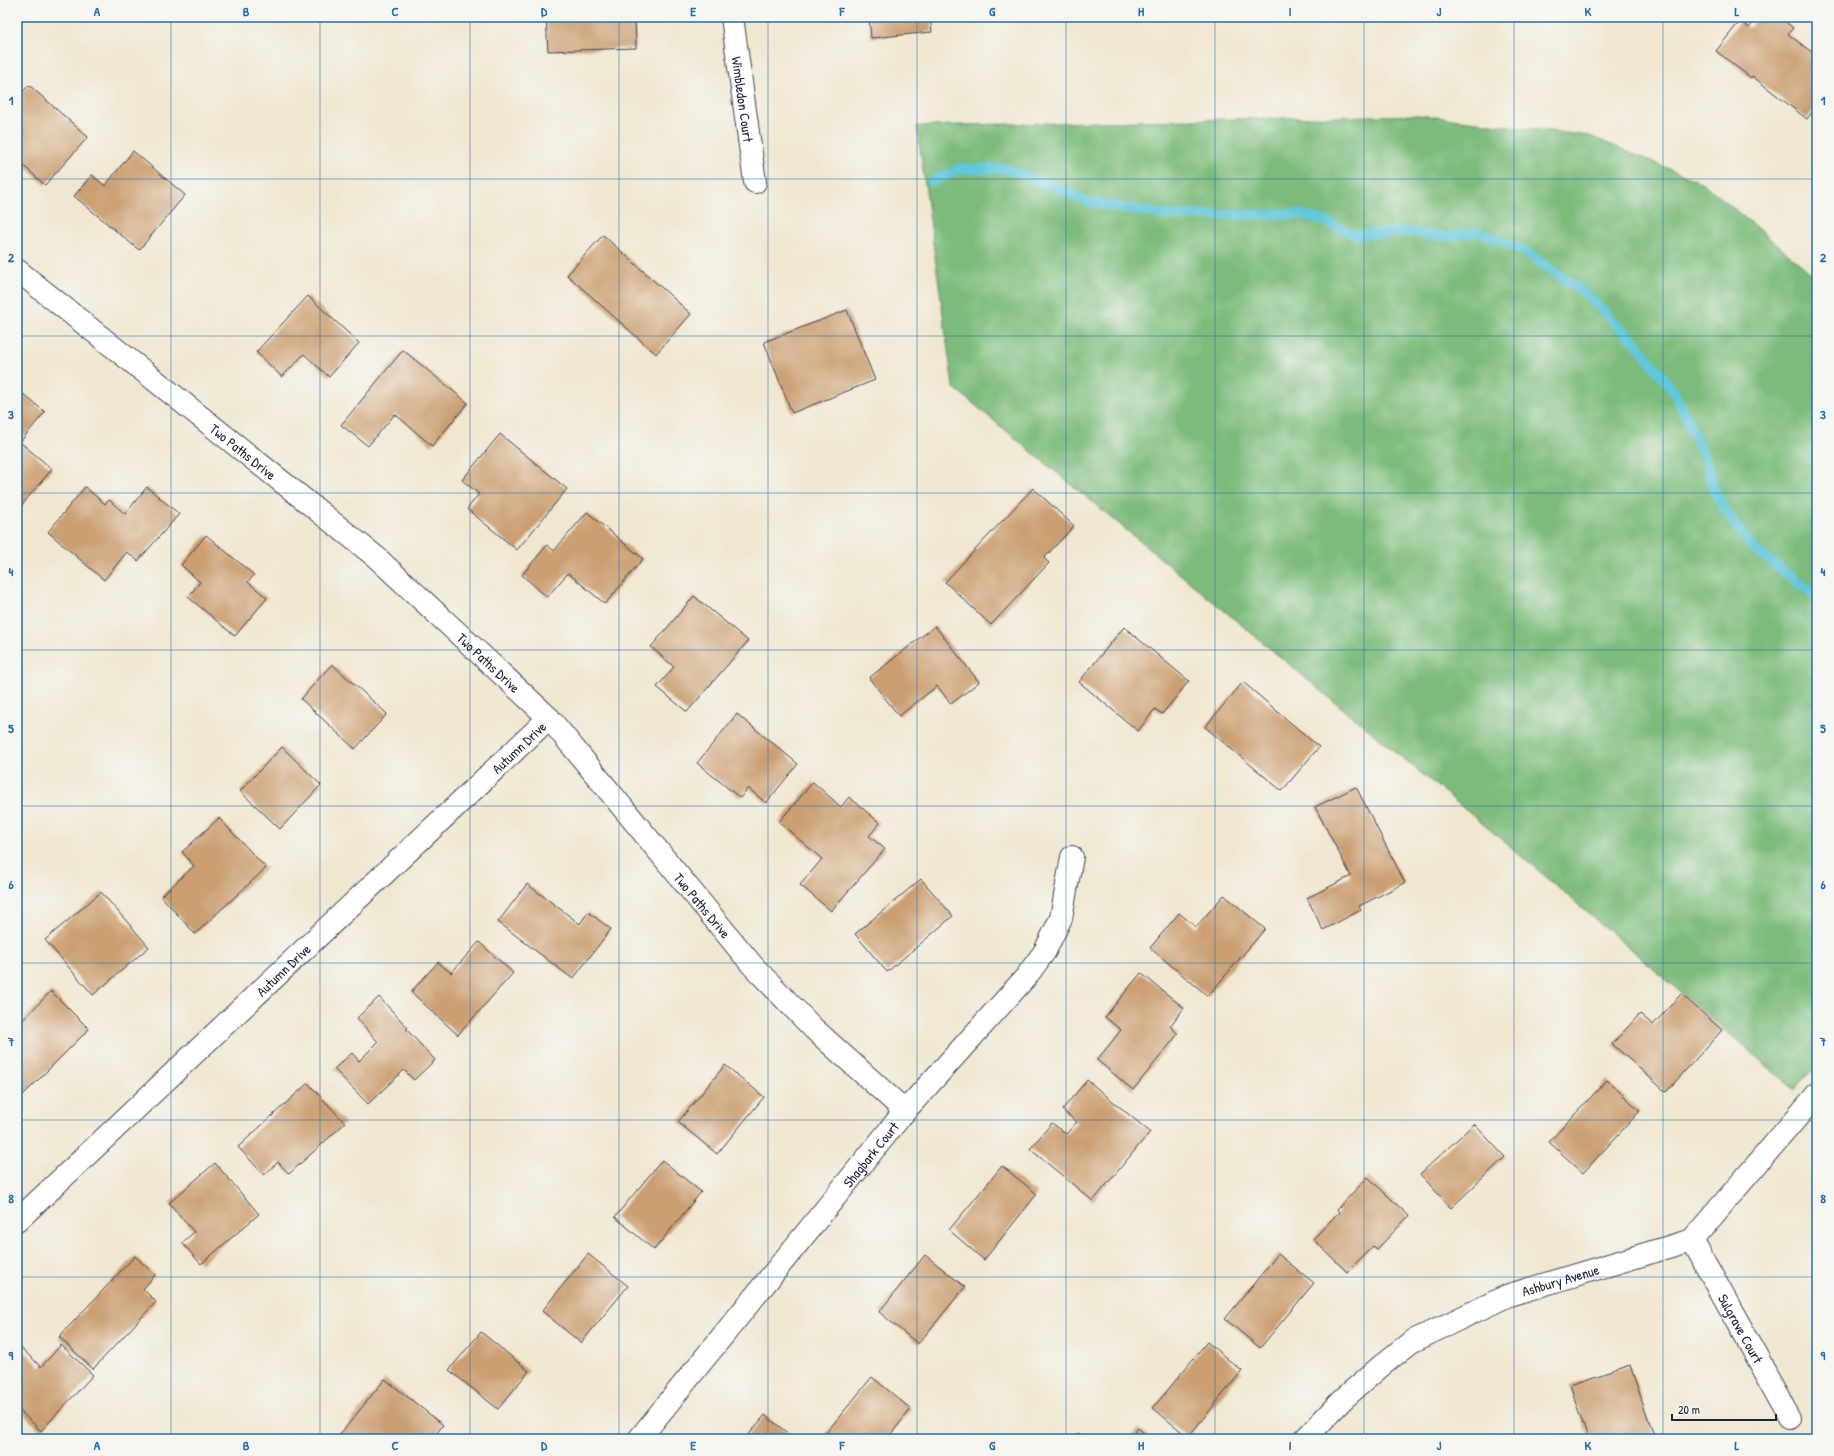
<svg xmlns="http://www.w3.org/2000/svg" width="1834" height="1456" font-family="'Patrick Hand',sans-serif">
<style>
.forest{fill:#7cbb7a;stroke:#4f6e5a}
.lines{fill:none;stroke-linecap:round;stroke-linejoin:round}
.stream{stroke:#60c7dc;stroke-width:10}
.building{fill:#cb9f71}
.minor-casing{stroke:#414051;stroke-width:24}
.minor{stroke:#fff;stroke-width:22}
.grid{fill:none;stroke:#1f6fb2;stroke-width:1;stroke-opacity:0.55}
.labels{text-anchor:middle;dominant-baseline:central;stroke-width:4;stroke-linejoin:round;paint-order:stroke}
.street-label{font-size:14px;fill:#22223b;stroke:#f6f6f2}
.neatline{fill:none;stroke:#1f6fb2;stroke-width:1.5}
.grid-label{font-size:13px;text-anchor:middle;font-weight:bold;fill:#1f6fb2}
</style>
<rect width="100%" height="100%" fill="#f6f6f2"/>
<filter id="ink" filterUnits="userSpaceOnUse"><feTurbulence type="fractalNoise" baseFrequency=".025" numOctaves="2"/><feDisplacementMap in="SourceGraphic" scale="8" xChannelSelector="R" yChannelSelector="G"/><feConvolveMatrix kernelMatrix="1 2 1 2 8 2 1 2 1" color-interpolation-filters="sRGB"/></filter>
<filter id="wash" filterUnits="userSpaceOnUse"><feTurbulence type="fractalNoise" baseFrequency=".012" numOctaves="4" result="noise"/><feDisplacementMap in="SourceGraphic" scale="16" xChannelSelector="R" yChannelSelector="G"/><feGaussianBlur stdDeviation="0.9" result="paint"/><feColorMatrix in="noise" values="0 0 0 0 0 0 0 0 0 0 0 0 0 0 0 0 0 1.4 0 .05"/><feComposite in="paint" operator="in"/></filter>
<g filter="url(#wash)">
<rect width="100%" height="100%" fill="#f0e7d0"/>
<polygon class="forest" points="1419,115 1590,136 1703,183 1817,278 1817,1064 1795,1090 1513,849 953,387 917,126"/>
<g class="lines">
<polyline class="stream" points="932,182 959,169 1007,169 1050,185 1087,202 1170,216 1299,214 1324,221 1354,235 1406,232 1447,237 1478,232 1524,251 1583,292 1637,344 1674,392 1707,463 1714,491 1733,523 1755,550 1817,597"/>
</g>
<g id="blocks">
<g class="building">
<polygon points="546,17 635,17 636,48 548,51"/>
<polygon points="869,17 930,17 932,32 871,38"/>
<polygon points="1758,17 1780,17 1793,28 1788,34 1817,56 1817,106 1807,119 1752,76 1751,78 1716,51 1740,21 1749,28"/>
<polygon points="29,85 88,137 45,185 17,160 17,98"/>
<polygon points="133,151 185,195 139,250 74,196 92,175 105,186"/>
<polygon points="603,235 691,314 656,354 567,275"/>
<polygon points="308,296 359,343 329,377 304,354 282,377 256,352"/>
<polygon points="847,310 875,380 792,413 764,342"/>
<polygon points="403,350 468,403 432,446 395,414 368,446 341,425"/>
<polygon points="17,389 45,412 20,442 52,469 21,506 17,503"/>
<polygon points="500,434 567,489 517,550 467,509 479,494 462,480"/>
<polygon points="85,487 105,504 109,500 125,514 147,487 179,514 138,561 127,552 104,580 48,532"/>
<polygon points="1033,488 1074,526 1044,558 1049,563 991,625 945,582"/>
<polygon points="587,512 643,559 605,604 568,573 547,597 522,575 547,545 554,551"/>
<polygon points="206,535 254,575 248,582 267,598 235,636 188,597 200,582 181,565"/>
<polygon points="694,596 748,641 687,712 657,687 674,667 651,647"/>
<polygon points="935,626 979,682 951,704 937,686 899,716 869,678"/>
<polygon points="1124,627 1189,681 1162,714 1155,709 1138,731 1079,682"/>
<polygon points="332,664 387,714 355,749 301,699"/>
<polygon points="1243,682 1319,747 1282,791 1205,727"/>
<polygon points="737,714 798,764 766,803 748,788 740,798 697,763"/>
<polygon points="282,747 321,785 280,829 240,791"/>
<polygon points="813,782 841,807 849,797 880,823 869,836 885,849 831,911 800,885 822,859 779,822"/>
<polygon points="1356,787 1405,883 1359,906 1361,910 1323,930 1307,898 1351,876 1315,807"/>
<polygon points="219,818 266,868 195,934 161,896 194,866 182,852"/>
<polygon points="921,879 953,916 887,972 855,934"/>
<polygon points="527,884 580,924 588,912 611,929 573,979 498,922"/>
<polygon points="101,892 149,947 93,995 45,940"/>
<polygon points="1224,895 1265,929 1208,996 1150,948 1179,913 1196,927"/>
<polygon points="479,942 513,973 458,1035 411,992 438,962 451,973"/>
<polygon points="1141,973 1184,1008 1170,1026 1178,1034 1133,1090 1097,1060 1121,1030 1105,1017"/>
<polygon points="51,991 89,1029 20,1098 17,1095 17,1026"/>
<polygon points="1681,994 1722,1030 1666,1092 1612,1044 1640,1014 1653,1025"/>
<polygon points="379,997 408,1028 406,1029 435,1060 414,1080 404,1070 368,1104 334,1069 352,1053 359,1061 378,1042 357,1018"/>
<polygon points="725,1065 764,1097 717,1154 678,1122"/>
<polygon points="1087,1080 1150,1132 1093,1201 1030,1149 1052,1123 1066,1134 1077,1122 1062,1110"/>
<polygon points="1607,1080 1640,1111 1583,1173 1549,1142"/>
<polygon points="308,1083 345,1123 289,1174 278,1162 264,1175 238,1147"/>
<polygon points="1474,1124 1505,1157 1451,1208 1420,1174"/>
<polygon points="662,1160 701,1192 654,1250 615,1217"/>
<polygon points="215,1163 259,1214 201,1264 182,1243 194,1232 169,1203"/>
<polygon points="1002,1166 1037,1194 984,1260 949,1230"/>
<polygon points="1368,1177 1409,1216 1377,1249 1373,1246 1347,1272 1313,1239 1339,1212 1337,1209"/>
<polygon points="588,1254 628,1286 581,1343 542,1311"/>
<polygon points="1278,1254 1314,1283 1260,1348 1225,1319"/>
<polygon points="925,1255 965,1287 918,1344 879,1312"/>
<polygon points="135,1256 155,1275 143,1289 156,1302 93,1369 59,1337"/>
<polygon points="481,1332 529,1371 498,1409 449,1370"/>
<polygon points="1207,1342 1242,1371 1188,1437 1153,1408"/>
<polygon points="17,1344 41,1367 61,1345 93,1375 41,1431 17,1408"/>
<polygon points="1630,1365 1655,1439 1588,1439 1570,1385"/>
<polygon points="872,1377 911,1409 887,1439 831,1439 825,1434"/>
<polygon points="385,1379 443,1425 432,1439 337,1438"/>
<polygon points="765,1415 795,1439 745,1439"/>
<polygon points="1138,1428 1151,1439 1129,1439"/>
<polygon points="1078,1434 1084,1439 1073,1439"/>
</g>
</g>
</g>
<g filter="url(#ink)">
<use href="#blocks" fill-opacity="0" stroke="#414051" stroke-width="1"/>
<g class="lines">
<defs>
<g id="minor">
<path id="s1" d="M732,17L755,182"/>
<path id="s2" d="M17,270L376,557L549,718L753,966L814,1029L905,1111"/>
<path id="s3" d="M17,1221L549,718"/>
<path id="s4" d="M1692,1240L1791,1417"/>
<path id="s5" d="M639,1439L905,1111L1026,977L1045,951L1061,918L1072,857"/>
<path id="s6" d="M1305,1439L1342,1400L1381,1366L1411,1342L1509,1295L1692,1240L1817,1094"/>
</g>
</defs>
<use href="#minor" class="minor-casing"/>
<use href="#minor" class="minor"/>
</g>
</g>
<path class="grid" d="M171,17V1439M320,17V1439M470,17V1439M619,17V1439M768,17V1439M917,17V1439M1066,17V1439M1215,17V1439M1364,17V1439M1514,17V1439M1663,17V1439M17,179H1817M17,336H1817M17,493H1817M17,650H1817M17,806H1817M17,963H1817M17,1120H1817M17,1277H1817"/>
<g class="labels">
<g class="street-label">
<text stroke="none"><textPath href="#s1" startOffset="83">Wimbledon Court</textPath></text>
<text stroke="none"><textPath href="#s2" startOffset="290">Two Paths Drive</textPath></text>
<text stroke="none"><textPath href="#s2" startOffset="614">Two Paths Drive</textPath></text>
<text stroke="none"><textPath href="#s3" startOffset="690">Autumn Drive</textPath></text>
<text stroke="none"><textPath href="#s2" startOffset="938">Two Paths Drive</textPath></text>
<text stroke="none"><textPath href="#s3" startOffset="366">Autumn Drive</textPath></text>
<text stroke="none"><textPath href="#s5" startOffset="367">Shagbark Court</textPath></text>
<text stroke="none"><textPath href="#s6" startOffset="306">Ashbury Avenue</textPath></text>
<text stroke="none"><textPath href="#s4" startOffset="101">Sulgrave Court</textPath></text>
</g>
</g>
<rect width="1834" height="1456" fill="none" stroke="#f6f6f2" stroke-width="44"/>
<path d="M1672 1414v6h104v-6" fill="none" stroke="#22223b" stroke-width="2"/>
<text x="1678" y="1414" font-size="12" fill="#22223b" stroke="#f6f6f2" stroke-width="3" paint-order="stroke">20 m</text>
<rect x="22" y="22" width="1790" height="1412" class="neatline"/>
<g class="grid-label">
<text x="97" y="16">A</text>
<text x="246" y="16">B</text>
<text x="395" y="16">C</text>
<text x="544" y="16">D</text>
<text x="693" y="16">E</text>
<text x="842" y="16">F</text>
<text x="992" y="16">G</text>
<text x="1141" y="16">H</text>
<text x="1290" y="16">I</text>
<text x="1439" y="16">J</text>
<text x="1588" y="16">K</text>
<text x="1737" y="16">L</text>
<text x="11" y="105">1</text>
<text x="1823" y="105">1</text>
<text x="11" y="262">2</text>
<text x="1823" y="262">2</text>
<text x="11" y="419">3</text>
<text x="1823" y="419">3</text>
<text x="11" y="576">4</text>
<text x="1823" y="576">4</text>
<text x="11" y="733">5</text>
<text x="1823" y="733">5</text>
<text x="11" y="889">6</text>
<text x="1823" y="889">6</text>
<text x="11" y="1046">7</text>
<text x="1823" y="1046">7</text>
<text x="11" y="1203">8</text>
<text x="1823" y="1203">8</text>
<text x="11" y="1360">9</text>
<text x="1823" y="1360">9</text>
<text x="97" y="1450">A</text>
<text x="246" y="1450">B</text>
<text x="395" y="1450">C</text>
<text x="544" y="1450">D</text>
<text x="693" y="1450">E</text>
<text x="842" y="1450">F</text>
<text x="992" y="1450">G</text>
<text x="1141" y="1450">H</text>
<text x="1290" y="1450">I</text>
<text x="1439" y="1450">J</text>
<text x="1588" y="1450">K</text>
<text x="1737" y="1450">L</text>
</g>
</svg>
